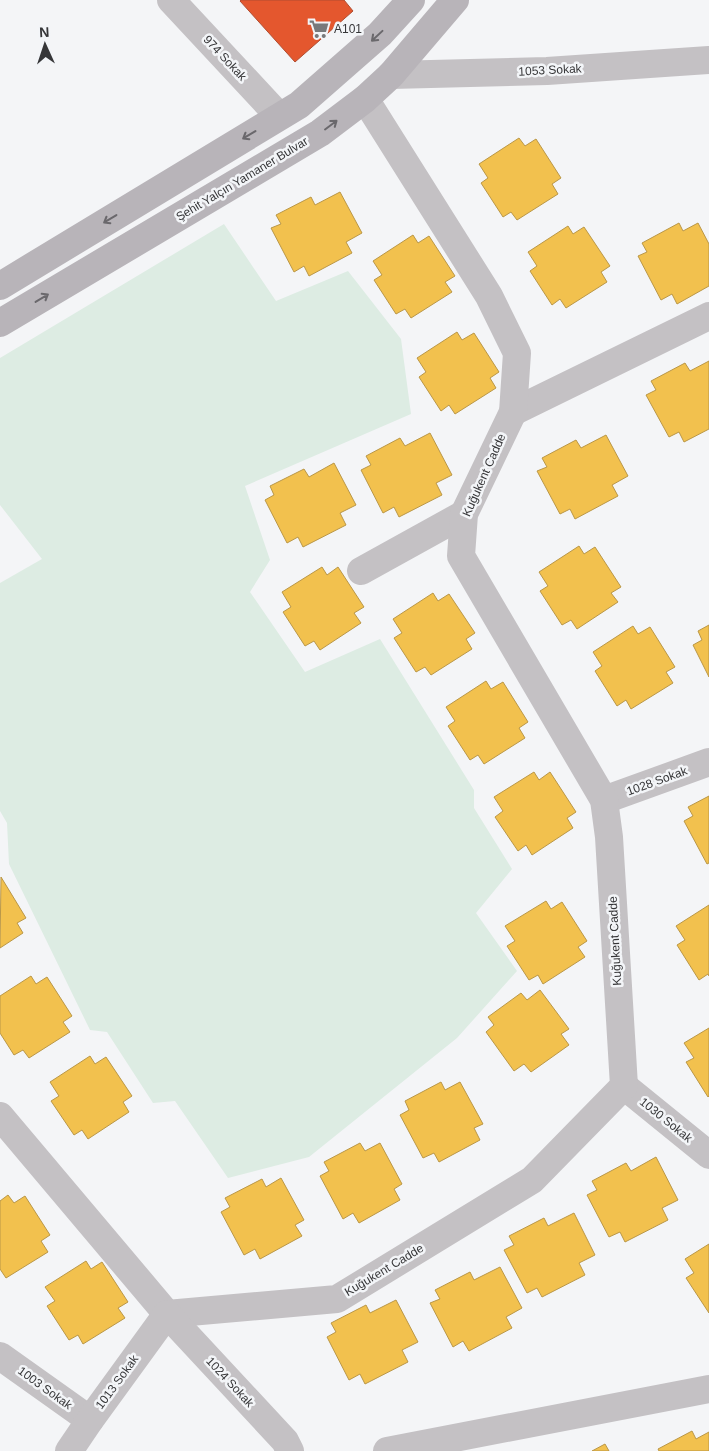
<svg xmlns="http://www.w3.org/2000/svg" width="709" height="1451" font-family="Arial,sans-serif">
<style>
.green{fill:#ddece3}
.homes{fill:#f2c14e;stroke:#ba9747}
.shops{fill:#e4572e;stroke:#b04d31}
.lines{fill:none;stroke-linecap:round;stroke-linejoin:round}
.street{stroke:#c4c1c4;stroke-width:28}
.highway{stroke:#b8b4b9;stroke-width:28}
.oneway{stroke:#6a686c}
.labels{text-anchor:middle;dominant-baseline:central;stroke-width:5;stroke-linejoin:round;paint-order:stroke}
.poi-label{font-size:12px;fill:#363638;stroke:#f3f5f8;text-anchor:start}
.street-label{font-size:12px;fill:#363638;stroke:#f3f5f8}
</style>
<rect width="100%" height="100%" fill="#f4f5f7"/>
<polygon class="green" points="224,224 276,301 348,271 401,339 411,414 245,486 270,560 250,592 305,672 380,639 474,790 474,808 512,869 476,913 517,971 457,1038 309,1157 228,1178 175,1101 153,1103 107,1032 90,1030 9,864 7,823 0,811 0,583 42,559 0,505 0,358"/>
<g class="homes">
<polygon points="519,138 525,146 536,139 561,178 552,184 558,194 517,220 511,212 503,217 481,183 488,178 479,164"/>
<polygon points="340,192 362,233 346,242 352,253 309,276 304,266 294,272 271,228 281,224 276,215 311,197 315,205"/>
<polygon points="679,223 683,231 698,223 709,244 709,286 677,304 672,294 661,300 638,256 647,252 642,243"/>
<polygon points="568,226 573,234 584,227 610,266 601,272 607,282 566,308 560,299 552,305 530,271 537,266 528,252"/>
<polygon points="413,235 418,243 429,236 455,276 445,282 452,292 411,318 405,309 396,314 374,280 382,275 373,261"/>
<polygon points="457,332 462,340 474,333 499,372 490,378 496,388 455,414 449,405 441,411 419,377 426,372 417,358"/>
<polygon points="709,361 709,429 684,442 679,432 669,437 646,395 656,390 651,381 685,363 690,371"/>
<polygon points="430,433 452,475 436,483 442,495 399,517 394,507 383,513 361,470 371,465 366,456 400,438 405,446"/>
<polygon points="606,435 628,476 612,485 618,496 575,519 570,509 560,514 537,471 547,467 542,458 576,440 581,448"/>
<polygon points="334,463 356,505 340,513 346,525 303,547 298,537 287,543 265,500 274,495 270,486 304,469 309,477"/>
<polygon points="579,546 584,554 595,547 621,587 611,593 618,602 577,629 571,620 562,625 540,591 548,586 539,572"/>
<polygon points="322,567 327,575 338,567 364,607 354,613 361,623 320,650 314,641 305,646 283,612 291,607 282,592"/>
<polygon points="433,593 438,601 449,594 475,633 466,639 472,649 431,675 425,667 416,672 394,638 402,633 393,619"/>
<polygon points="709,625 709,677 693,645 702,640 698,631"/>
<polygon points="633,626 638,634 650,627 675,667 666,672 673,683 631,709 626,700 617,706 595,671 602,666 593,652"/>
<polygon points="486,681 491,689 503,682 528,722 519,728 525,738 484,764 478,755 470,760 448,726 455,721 446,707"/>
<polygon points="534,772 539,780 550,772 576,812 567,818 573,828 532,855 526,845 518,851 495,817 503,811 494,797"/>
<polygon points="709,796 709,863 707,864 684,821 693,816 688,807"/>
<polygon points="1,877 26,918 17,923 23,933 0,948"/>
<polygon points="546,901 551,909 562,902 587,941 578,947 585,957 543,984 538,975 529,980 507,946 515,941 505,926"/>
<polygon points="709,905 709,976 708,974 699,980 677,945 685,940 676,926"/>
<polygon points="31,976 36,984 47,977 72,1016 63,1022 70,1032 29,1058 23,1050 14,1055 0,1033 0,996"/>
<polygon points="540,990 569,1029 561,1034 569,1045 531,1072 524,1064 514,1071 486,1032 494,1025 488,1017 521,993 527,1000"/>
<polygon points="709,1028 709,1096 708,1097 686,1062 694,1058 684,1043"/>
<polygon points="90,1056 95,1064 106,1057 132,1096 123,1102 129,1112 88,1139 82,1130 74,1135 51,1101 59,1096 50,1082"/>
<polygon points="441,1082 445,1090 460,1082 483,1124 474,1128 480,1140 439,1162 434,1153 423,1158 400,1115 409,1110 405,1101"/>
<polygon points="360,1143 365,1151 380,1143 402,1184 394,1189 400,1200 359,1223 353,1213 343,1219 320,1176 329,1171 324,1162"/>
<polygon points="656,1157 678,1200 662,1208 668,1220 625,1242 620,1232 609,1237 587,1195 597,1190 592,1181 626,1163 631,1171"/>
<polygon points="281,1178 304,1220 295,1225 302,1236 260,1259 255,1249 244,1255 221,1212 230,1207 225,1198 262,1179 266,1187"/>
<polygon points="8,1195 14,1203 25,1196 50,1235 41,1241 48,1252 6,1278 0,1269 0,1201"/>
<polygon points="574,1213 595,1255 579,1263 585,1275 542,1297 537,1288 527,1293 504,1250 514,1245 509,1236 544,1218 548,1226"/>
<polygon points="709,1244 709,1313 686,1278 694,1273 685,1259"/>
<polygon points="86,1261 91,1269 102,1262 128,1302 118,1308 125,1318 83,1344 78,1335 69,1340 47,1306 55,1301 45,1287"/>
<polygon points="500,1267 522,1308 506,1317 512,1328 469,1351 463,1341 453,1347 430,1303 440,1299 435,1290 470,1272 474,1280"/>
<polygon points="396,1300 418,1342 402,1350 408,1362 365,1384 360,1374 349,1380 327,1337 336,1332 331,1323 366,1305 370,1313"/>
<polygon points="692,1431 696,1439 709,1432 709,1451 659,1451 658,1449"/>
<polygon points="605,1444 609,1451 592,1451"/>
</g>
<polygon class="shops" points="241,0 344,0 353,11 295,62 240,1"/>
<g class="lines">
<g class="street">
<polyline points="171,0 279,116"/>
<polyline points="391,75 547,71 709,60"/>
<polyline points="513,412 709,316"/>
<polyline points="361,571 464,514"/>
<polyline points="604,800 709,762"/>
<polyline points="624,1086 709,1155"/>
<polyline points="0,1116 167,1314 337,1299 532,1180 624,1086 609,837 604,800 461,556 464,514 513,412 517,353 489,296 365,99"/>
<polyline points="0,1356 90,1420"/>
<polyline points="69,1451 90,1420 167,1314 285,1441 290,1451"/>
<polyline points="387,1451 709,1389"/>
</g>
<g class="highway">
<polyline points="0,286 299,105 380,34 411,0"/>
<polyline points="0,323 320,133 365,99 391,75 455,0"/>
</g>
</g>
<defs><path id="oneway-shaft" d="M-6 0H5M1.5-3L5.5 0L1.5 3" fill="none" stroke-width="1.6" stroke-linecap="round" stroke-linejoin="round" transform="scale(1.25)"/></defs>
<g class="oneway">
<use href="#oneway-shaft" transform="translate(377 36) rotate(137)"/>
<use href="#oneway-shaft" transform="translate(331 125) rotate(-37)"/>
<use href="#oneway-shaft" transform="translate(249 135) rotate(149)"/>
<use href="#oneway-shaft" transform="translate(110 219) rotate(149)"/>
<use href="#oneway-shaft" transform="translate(42 298) rotate(-31)"/>
</g>
<defs>
<symbol id="supermarket-bare" viewBox="-9 -9 18 18"><path d="M-6-5.5h2.5l.6 2H6L4.5 2H-2.5L-4.4-4H-6ZM-1.5 3.2a1.3 1.3 0 1 0 .1 0ZM3 3.2a1.3 1.3 0 1 0 .1 0Z" fill="#78797b" stroke="#f3f5f8" stroke-width="2.5" paint-order="stroke"/></symbol>
</defs>
<g fill-rule="evenodd">
<use href="#supermarket-bare" x="305" y="15" width="28" height="28"/>
</g>
<g class="labels">
<g class="poi-label">
<text x="334" y="29">A101</text>
</g>
<g class="street-label">
<text transform="translate(225 58) rotate(47)">974 Sokak</text>
<text transform="translate(550 70) rotate(-3)">1053 Sokak</text>
<text transform="translate(242 179) rotate(-31)">Şehit Yalçın Yamaner Bulvar</text>
<text transform="translate(484 475) rotate(-66)">Kuğukent Cadde</text>
<text transform="translate(657 781) rotate(-20)">1028 Sokak</text>
<text transform="translate(615 941) rotate(-93)">Kuğukent Cadde</text>
<text transform="translate(666 1120) rotate(39)">1030 Sokak</text>
<text transform="translate(384 1270) rotate(-31)">Kuğukent Cadde</text>
<text transform="translate(117 1382) rotate(-54)">1013 Sokak</text>
<text transform="translate(230 1382) rotate(47)">1024 Sokak</text>
<text transform="translate(45 1388) rotate(36)">1003 Sokak</text>
</g>
</g>
<g transform="translate(45 45) rotate(357)" stroke="#f3f5f8" stroke-width="4" paint-order="stroke">
<path d="M0-4L9 19L0 12L-9 19Z" fill="#363638"/>
<text y="-8" font-size="14" font-weight="bold" text-anchor="middle" fill="#363638">N</text>
</g>
</svg>
